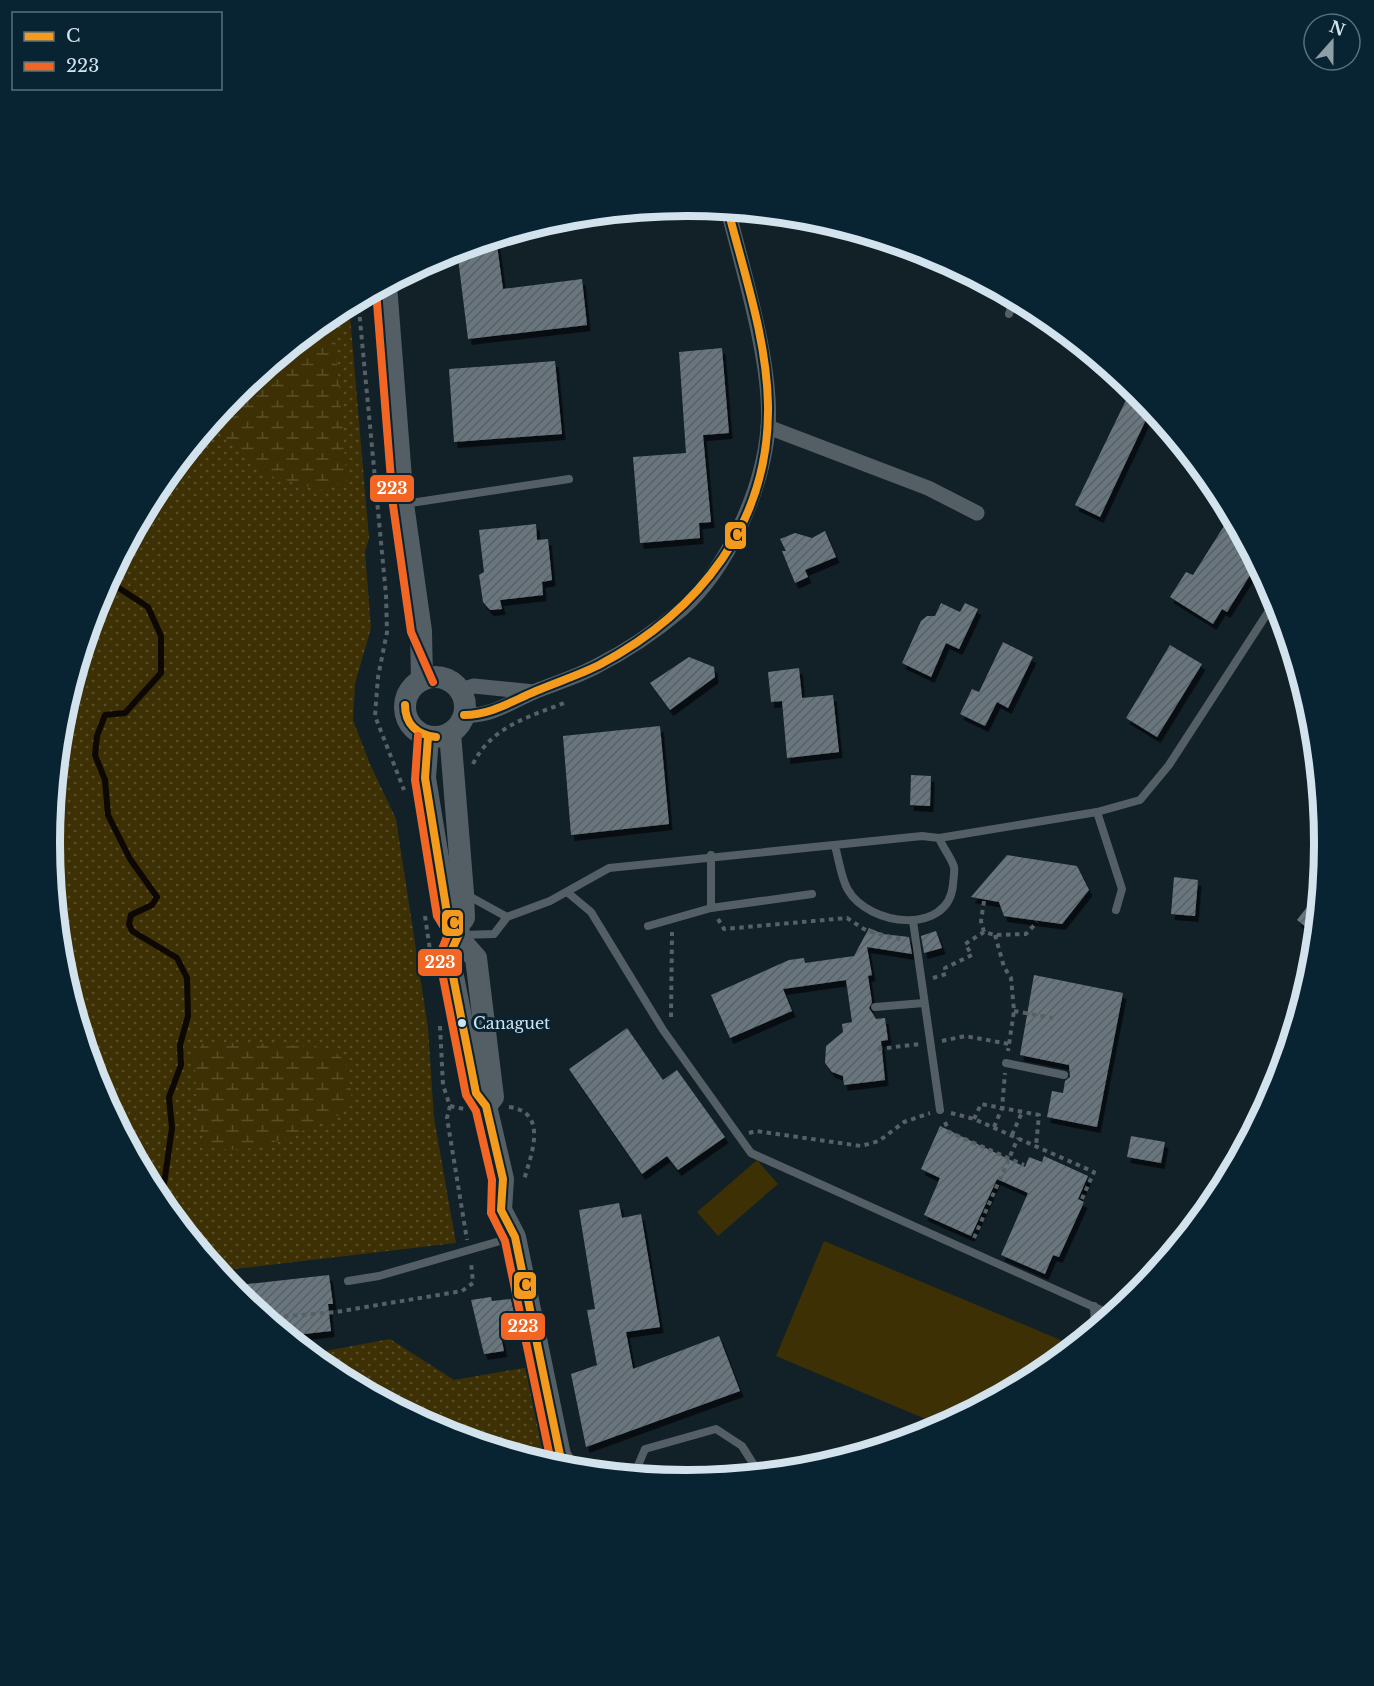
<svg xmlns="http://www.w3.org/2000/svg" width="1374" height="1686" font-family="'Libre Baskerville',serif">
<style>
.grass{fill:url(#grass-dots)}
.wetland{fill:url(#wetland-marsh)}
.garden{fill:#3d3005}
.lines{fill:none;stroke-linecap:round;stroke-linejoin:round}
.stream{stroke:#0e0804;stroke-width:6}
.building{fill:url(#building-hatch);filter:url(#shadow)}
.path{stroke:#566065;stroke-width:4;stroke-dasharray:4.5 4.5;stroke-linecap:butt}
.lane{stroke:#545e65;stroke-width:8}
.street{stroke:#545e65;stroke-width:15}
.secondary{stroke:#545e65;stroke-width:22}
.bus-1-casing{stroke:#082332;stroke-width:12}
.bus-2-casing{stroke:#082332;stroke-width:12}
.bus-1{stroke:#f49b1e;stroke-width:8}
.bus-2{stroke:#f26522;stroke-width:8}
.bus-dot{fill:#d3e3ed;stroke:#082332;stroke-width:2}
.labels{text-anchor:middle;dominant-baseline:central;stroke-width:6;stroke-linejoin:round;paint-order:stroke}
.bus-label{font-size:16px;fill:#d3e3ed;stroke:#082332;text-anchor:start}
.rim{fill:none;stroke:#d3e3ed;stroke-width:8}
.line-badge{stroke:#082332;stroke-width:2}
.badge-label{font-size:16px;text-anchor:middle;font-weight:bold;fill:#fff}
.pale-badge-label{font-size:16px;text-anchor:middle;font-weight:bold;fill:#111}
</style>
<defs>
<pattern id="grass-dots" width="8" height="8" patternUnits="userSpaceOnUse" patternTransform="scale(1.5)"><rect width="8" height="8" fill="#3d3005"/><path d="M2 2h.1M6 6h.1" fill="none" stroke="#584e2a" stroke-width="1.8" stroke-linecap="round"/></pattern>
<pattern id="wetland-marsh" width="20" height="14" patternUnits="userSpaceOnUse" patternTransform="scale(1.5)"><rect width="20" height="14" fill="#3d3005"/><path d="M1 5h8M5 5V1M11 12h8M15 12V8" fill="none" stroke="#584e2a"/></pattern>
<pattern id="building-hatch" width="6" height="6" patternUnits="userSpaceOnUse" patternTransform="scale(1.5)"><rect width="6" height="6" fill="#6a767d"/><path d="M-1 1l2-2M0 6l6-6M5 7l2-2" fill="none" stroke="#576065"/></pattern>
<filter id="shadow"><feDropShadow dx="3.5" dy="6" stdDeviation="0" flood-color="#0009"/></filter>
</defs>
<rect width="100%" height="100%" fill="#122028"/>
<g class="grass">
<polygon points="349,304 369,538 365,552 371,628 355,684 353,720 370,764 396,819 428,1028 434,1118 456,1243 217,1271 157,1197 98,1087 62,967 50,843 62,718 98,599 157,489 236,392 333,313"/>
<polygon points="390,1339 454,1380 529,1367 550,1464 443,1432 333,1373 309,1354"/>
</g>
<g class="wetland">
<polygon points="333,313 347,482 320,490 260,473 211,423 236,392"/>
<path d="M204,1042L279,1044L332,1049L345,1061L352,1094L340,1115C299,1131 251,1160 207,1146L198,1127L194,1056Z"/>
</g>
<g class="garden">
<polygon points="757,1160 778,1184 718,1236 697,1212"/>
<polygon points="824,1241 1075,1346 1041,1373 942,1426 776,1356"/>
</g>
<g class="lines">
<polyline class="stream" points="108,581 148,607 161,636 161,673 125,713 105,715 97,736 95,755 105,780 108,815 130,859 157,897 152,905 131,915 129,924 132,931 177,958 187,978 188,1016 180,1045 181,1065 169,1097 172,1128 163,1191 165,1207"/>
</g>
<g class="building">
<polygon points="496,238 503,289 582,279 587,325 468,339 457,250"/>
<polygon points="722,348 729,433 703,435 711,522 699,523 700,538 640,543 633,457 686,453 679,352"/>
<polygon points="555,361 562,434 454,442 449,369"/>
<polygon points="1129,394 1147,403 1151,409 1100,517 1075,505"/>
<polygon points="1231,515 1257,564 1227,612 1222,609 1213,624 1170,597 1186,572 1193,575"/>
<polygon points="536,524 537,540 548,539 552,580 542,582 543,595 500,600 502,609 490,610 483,602 479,575 484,572 479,530"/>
<polygon points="825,531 836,557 805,570 808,577 795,583 782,551 786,551 780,539 795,533 812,538"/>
<polygon points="941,603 960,612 965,603 978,609 959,649 946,643 931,677 902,663 921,621 927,616 935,616"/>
<polygon points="1003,642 1033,657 1008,708 997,702 985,726 960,714 972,689 979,692"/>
<polygon points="1170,645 1202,664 1157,737 1126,718"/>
<polygon points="689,657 714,667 715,677 670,710 650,683"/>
<polygon points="799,668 802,698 833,695 839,752 787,758 782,701 771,702 768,672"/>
<polygon points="660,726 669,824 571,835 563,736"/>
<polygon points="911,775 931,776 930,806 910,805"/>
<polygon points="1007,855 1077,866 1089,890 1062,924 1004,916 999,902 971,897"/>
<polygon points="1174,877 1198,880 1195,916 1171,914"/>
<polygon points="1320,890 1318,910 1315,934 1297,920"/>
<polygon points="869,928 883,934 909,937 912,954 867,947 872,975 868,976 872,1002 869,1008 876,1019 885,1018 888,1040 881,1041 885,1080 844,1085 843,1076 832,1072 825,1063 826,1046 843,1032 842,1024 852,1022 846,980 783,989 792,1011 730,1038 711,995 789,960 804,958 805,963 854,956"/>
<polygon points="936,931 942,948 924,953 921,936"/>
<polygon points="1034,975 1123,993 1097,1127 1047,1117 1052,1091 1063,1093 1065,1081 1070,1077 1069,1065 1020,1055"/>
<polygon points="627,1028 663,1080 677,1070 725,1137 678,1170 667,1156 642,1174 569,1069"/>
<polygon points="940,1126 1025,1167 1029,1157 1042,1162 1044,1156 1088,1176 1078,1199 1084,1202 1059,1257 1053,1255 1045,1274 1001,1255 1028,1193 997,1179 971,1236 924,1215 940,1178 921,1169"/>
<polygon points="1131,1136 1165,1142 1161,1163 1127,1157"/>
<polygon points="619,1203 622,1218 641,1214 660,1327 626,1332 633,1369 719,1336 740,1391 586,1447 571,1374 597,1365 587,1310 595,1309 579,1210"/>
<polygon points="329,1275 333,1304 328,1304 331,1331 287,1336 230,1286"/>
<polygon points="491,1297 492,1301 511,1299 518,1329 500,1332 504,1351 484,1354 471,1300"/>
</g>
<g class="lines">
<g class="path">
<polyline points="358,299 386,595 387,632 378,677 375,716 404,790"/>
<path d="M473,764C491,727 528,717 564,703"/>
<polyline points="984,901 981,921 984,932 995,935 1026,934 1037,922"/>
<polyline points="425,916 430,950"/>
<polyline points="718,919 724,929 847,918 867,931 903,940"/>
<polyline points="995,935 1004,967 1011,978 1014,1011 1008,1051"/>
<polyline points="933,978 946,974 945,968 972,955 965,944 984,932"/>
<polyline points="1014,1011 1053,1018"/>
<polyline points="671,1017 672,932"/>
<polyline points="440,1026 443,1085 450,1106 447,1118 467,1240"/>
<polyline points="942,1041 965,1036 1009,1044"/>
<polyline points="878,1049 920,1044"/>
<polyline points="450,1106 464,1109"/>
<path d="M509,1107C549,1112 531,1155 524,1180"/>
<polyline points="951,1113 974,1119 1094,1172 1081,1201"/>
<polyline points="974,1119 981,1104 1039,1115 1036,1146"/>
<polyline points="945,1122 949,1132 1024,1165"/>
<polyline points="994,1127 1002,1108 1005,1073"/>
<polyline points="749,1133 756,1131 861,1146 879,1141 904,1122 930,1113"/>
<polyline points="1012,1135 1022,1112"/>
<polyline points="974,1238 1018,1138"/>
<polyline points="266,1318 336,1312 462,1291 473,1283 471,1262"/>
</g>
<g class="lane">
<polyline points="1009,314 1014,298"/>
<polyline points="404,504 569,479"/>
<polyline points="1097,812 1122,889 1116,910"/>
<polyline points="939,838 1097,812 1140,800 1169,765 1276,600"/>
<polyline points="711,855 711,908"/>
<polyline points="567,892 591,912 663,1030 751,1153 1112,1315"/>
<path d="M507,917L550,901L609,868L922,836L939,838C943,848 951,857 954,867C955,872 953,880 953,885C948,936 869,926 848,890C841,878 839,860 835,846"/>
<polyline points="913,921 940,1110"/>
<polyline points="648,926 711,908 812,894"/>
<polyline points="461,935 494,934 507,917 467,895"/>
<polyline points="875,1007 924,1003"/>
<polyline points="1006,1063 1064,1075"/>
<polyline points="348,1281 379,1276 514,1237"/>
<polyline points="1094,1306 1095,1328"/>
<polyline points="766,1473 773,1470 774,1472"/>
<polyline points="634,1475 645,1449 716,1429 742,1446 759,1473"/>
</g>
<g class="street">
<polyline points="768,427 928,488 977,513"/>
<polyline points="460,690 474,686 534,692"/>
<path d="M464,715C492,717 512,701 536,691C556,683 576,677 595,667C625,652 656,631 682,609C728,568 763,489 768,428C773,366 743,271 728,210"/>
</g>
<g class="secondary">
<polyline points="386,285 403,504 421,631 422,680"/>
<circle cx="435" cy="707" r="30"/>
<polyline points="450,733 463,893 464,918 458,926"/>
<path d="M428,737L425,778L447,913C463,932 462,936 449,956L476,1093L486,1106L503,1179L501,1210L515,1237L560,1455L568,1469"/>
<polyline points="460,940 476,958 493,1097 486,1106"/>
</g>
<defs>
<g id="bus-1">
<path d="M405,705C405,724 417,735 436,737"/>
<path d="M464,715C491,715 512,701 536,691C557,682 579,675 599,665C699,612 770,523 768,405C767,340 744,273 728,210"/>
<polyline points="428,737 425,778 447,913 459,934 449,956 476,1093 486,1106 503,1179 501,1210 515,1237 560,1455 568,1469"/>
</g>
<g id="bus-2">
<polyline points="376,290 393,505 411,632 433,682"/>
<polyline points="418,736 415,780 437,916 448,934 439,957 466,1095 476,1111 492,1180 491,1213 505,1241 550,1457 554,1466"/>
</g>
</defs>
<use href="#bus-1" class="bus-1-casing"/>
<use href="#bus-2" class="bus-2-casing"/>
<use href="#bus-1" class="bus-1"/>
<use href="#bus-2" class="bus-2"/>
</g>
<circle class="bus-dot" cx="462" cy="1023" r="5"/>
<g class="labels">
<g class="bus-label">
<text x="473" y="1023">Canaguet</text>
</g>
</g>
<path d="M0 0H1374V1686H0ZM60 843a627 627 0 1 1 1254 0a627 627 0 1 1-1254 0Z" fill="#082332" fill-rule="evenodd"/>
<path class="rim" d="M60 843a627 627 0 1 1 1254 0a627 627 0 1 1-1254 0Z"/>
<g class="line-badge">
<rect x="369" y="474" width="46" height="29" rx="6" fill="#f26522"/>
<rect x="724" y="521" width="23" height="29" rx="6" fill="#f49b1e"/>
<rect x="441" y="909" width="23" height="28" rx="6" fill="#f49b1e"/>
<rect x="417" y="948" width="46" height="29" rx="6" fill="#f26522"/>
<rect x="513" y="1271" width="24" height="29" rx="6" fill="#f49b1e"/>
<rect x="500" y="1312" width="46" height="29" rx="6" fill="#f26522"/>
</g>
<g class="badge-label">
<text x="392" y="494">223</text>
<text x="440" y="968">223</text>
<text x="523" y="1332">223</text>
</g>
<g class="pale-badge-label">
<text x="736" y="541">C</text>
<text x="453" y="929">C</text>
<text x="525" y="1291">C</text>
</g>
<rect x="12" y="12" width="210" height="78" fill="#082332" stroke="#59707d" stroke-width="1.5"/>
<rect x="24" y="32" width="30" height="9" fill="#f49b1e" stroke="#59707d" stroke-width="1.5"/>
<text x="66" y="42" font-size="18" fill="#d3e3ed">C</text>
<rect x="24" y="62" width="30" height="9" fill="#f26522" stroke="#59707d" stroke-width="1.5"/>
<text x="66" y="72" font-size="18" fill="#d3e3ed">223</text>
<g transform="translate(1332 42) rotate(21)"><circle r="28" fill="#082332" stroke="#59707d" stroke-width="1.5"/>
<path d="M0-4.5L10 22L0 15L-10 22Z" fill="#8f9fa8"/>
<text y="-9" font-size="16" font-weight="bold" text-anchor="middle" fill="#d3e3ed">N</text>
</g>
</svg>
